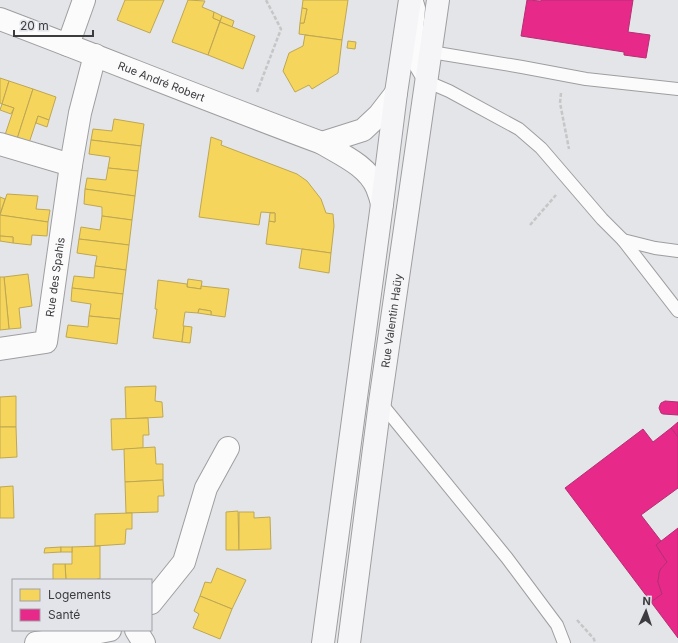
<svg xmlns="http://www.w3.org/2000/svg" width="678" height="643" font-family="Inter,sans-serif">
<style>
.homes{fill:#f6d55c;stroke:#bea753}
.health{fill:#e7298a;stroke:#b42f74}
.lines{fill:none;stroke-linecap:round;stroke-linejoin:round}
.lane-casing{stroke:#9e9ea0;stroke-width:14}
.street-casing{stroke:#9e9ea0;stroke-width:24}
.secondary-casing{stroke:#9e9ea0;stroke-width:24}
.path{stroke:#c6c6c7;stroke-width:2.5;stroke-dasharray:4 2;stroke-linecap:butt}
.lane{stroke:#fbfbfc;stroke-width:12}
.street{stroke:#fbfbfc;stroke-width:22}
.secondary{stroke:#f5f4f7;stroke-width:22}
.labels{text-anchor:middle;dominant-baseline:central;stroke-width:4;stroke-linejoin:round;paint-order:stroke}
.street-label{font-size:11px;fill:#3c3c3f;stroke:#e2e4ea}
</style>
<rect width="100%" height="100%" fill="#e4e5e8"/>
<g class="homes">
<polygon points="125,0 164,0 150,33 117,20"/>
<polygon points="188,0 205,1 202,7 214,12 213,18 220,21 208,55 172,42"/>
<polygon points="303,0 348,0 342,40 299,34 300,23 304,23 307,9 302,8"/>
<polygon points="302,8 307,9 304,23 300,23"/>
<polygon points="214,12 222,16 220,21 213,18"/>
<polygon points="222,16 234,21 232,27 220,22"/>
<polygon points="220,22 255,36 243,69 208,55"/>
<polygon points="305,35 342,40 338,73 312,89 309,85 295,92 283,71 289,53 303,46"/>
<polygon points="348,41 356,42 355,49 347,48"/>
<polygon points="0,78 9,81 2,104 0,103"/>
<polygon points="9,81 33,89 17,139 5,135 14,108 2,104"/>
<polygon points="33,89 56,97 49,120 38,116 29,143 17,139"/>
<polygon points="2,104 14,108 11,114 0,110"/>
<polygon points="38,116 49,120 47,127 36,123"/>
<polygon points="114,119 144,124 141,146 91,140 93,129 112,131"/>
<polygon points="211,137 222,141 221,145 297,174 307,181 321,199 326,213 333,214 334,226 331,253 266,244 269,221 275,222 275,213 261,212 259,225 199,217"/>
<polygon points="91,140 141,146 138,171 108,168 110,157 89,154"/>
<polygon points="108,168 138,171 135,196 85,189 87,178 106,180"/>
<polygon points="85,189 135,196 132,220 102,216 102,207 84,204"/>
<polygon points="7,194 38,196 36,209 50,210 48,222 0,215"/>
<polygon points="0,197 5,199 0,214"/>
<polygon points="270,213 275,213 275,222 269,221"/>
<polygon points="0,215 48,222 47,236 32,235 31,245 13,243 13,237 0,236"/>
<polygon points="102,216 132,220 129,245 79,239 81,227 100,230"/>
<polygon points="0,236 13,237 13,243 0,241"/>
<polygon points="79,239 129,245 126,270 95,266 97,256 77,253"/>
<polygon points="302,249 331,253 329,273 299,268"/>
<polygon points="95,266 126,270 123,294 72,288 74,276 94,278"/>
<polygon points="28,274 32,306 19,308 21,328 9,329 4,277"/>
<polygon points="0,277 4,277 9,329 0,330"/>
<polygon points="188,279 202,281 201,289 187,287"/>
<polygon points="158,280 187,284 187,287 201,289 201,286 229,289 225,317 211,315 211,311 199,309 198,313 185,312 183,326 184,326 182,342 153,338 157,309 155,309"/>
<polygon points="72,288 123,294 120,319 89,316 91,304 71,301"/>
<polygon points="199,309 211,311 211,315 198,313"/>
<polygon points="89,316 120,319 117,344 66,337 68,325 88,327"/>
<polygon points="184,326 192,327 190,343 182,342"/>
<polygon points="156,386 155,401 162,402 163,417 126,419 125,387"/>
<polygon points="16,396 16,427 0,427 0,397"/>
<polygon points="148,418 149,435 143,435 143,448 112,450 111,419"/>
<polygon points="0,427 16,427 17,457 0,458"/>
<polygon points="155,447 156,464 163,464 163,480 125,482 124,449"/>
<polygon points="163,480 164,496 158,496 158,512 126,513 125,482"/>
<polygon points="13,486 14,518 0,518 0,487"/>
<polygon points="238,511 239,550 226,550 226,512"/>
<polygon points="239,512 254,512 254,518 270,517 271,549 239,550"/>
<polygon points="132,513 132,529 126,529 125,544 95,546 95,514"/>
<polygon points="100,546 100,579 97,579 97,580 66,580 65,564 72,564 72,547"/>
<polygon points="61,547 61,552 44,553 45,548"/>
<rect x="61" y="547" width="11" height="5"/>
<polygon points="53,564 65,564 66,580 53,580"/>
<polygon points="217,568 246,580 232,609 200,596 205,582 211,583"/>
<polygon points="200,596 232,609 220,639 193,628 199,614 194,611"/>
</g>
<g class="health">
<polygon points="527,0 541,1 541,0 633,0 628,32 650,35 646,58 624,55 624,52 521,36"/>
<polygon points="665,401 678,402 678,415 663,414 661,413 659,408 660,405 661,403"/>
<polygon points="678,422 678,437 671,428"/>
<polygon points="671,428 678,437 678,488 641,515 661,541 656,545 667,562 660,570 659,574 658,582 662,594 651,602 565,488 643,429 653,442"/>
<polygon points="678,528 678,638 651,602 662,594 658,582 659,574 660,570 667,562 656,545"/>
</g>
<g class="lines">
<defs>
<g id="lane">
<polyline points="417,1 419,8 414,64 426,84 435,85 449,91 519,129 541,148 602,219 623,240 655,248 678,251"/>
<polyline points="431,52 522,67 586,79 678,89"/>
<polyline points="623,240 678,311"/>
<polyline points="380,402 507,558 557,625 564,643"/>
</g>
<g id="street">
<path id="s1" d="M0,19C108,60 214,103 322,143"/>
<polyline points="68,45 84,0"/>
<polyline points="0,144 71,165"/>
<path d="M382,204C381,199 379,193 377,188C368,166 342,155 322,143L363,130L379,115L396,93"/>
<path id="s2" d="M0,349L46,342L71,165L80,113L95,55"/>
<polyline points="151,603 184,562 206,488 228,448"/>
<polyline points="136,630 144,643"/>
<polyline points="36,643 59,640 110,630"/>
</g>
<g id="secondary">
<polyline points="323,643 382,204 396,93 410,0"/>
<path id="s3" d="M349,643L380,402L438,0"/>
</g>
</defs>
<use href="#lane" class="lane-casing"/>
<use href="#street" class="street-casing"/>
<use href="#secondary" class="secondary-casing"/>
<g class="path">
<polyline points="257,92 281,29 266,0"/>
<polyline points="561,93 560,103 569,149"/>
<polyline points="530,225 556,195"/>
<polyline points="577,620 594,639 595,643"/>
</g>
<use href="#lane" class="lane"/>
<use href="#street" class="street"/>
<use href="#secondary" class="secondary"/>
</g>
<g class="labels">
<g class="street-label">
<text stroke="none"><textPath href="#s1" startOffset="173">Rue André Robert</textPath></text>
<text stroke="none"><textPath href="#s2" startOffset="112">Rue des Spahis</textPath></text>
<text stroke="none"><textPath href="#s3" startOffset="325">Rue Valentin Haüy</textPath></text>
</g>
</g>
<rect x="12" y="579" width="140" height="52" fill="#e2e4ea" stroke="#a0a1a6"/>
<rect x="20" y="589" width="20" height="12" fill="#f6d55c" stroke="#a0a1a6"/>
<text x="48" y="599" font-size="12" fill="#3c3c3f">Logements</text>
<rect x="20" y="609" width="20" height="12" fill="#e7298a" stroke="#a0a1a6"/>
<text x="48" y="619" font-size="12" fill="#3c3c3f">Santé</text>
<g transform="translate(646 611) rotate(3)" stroke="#e2e4ea" stroke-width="3" paint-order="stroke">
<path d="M0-3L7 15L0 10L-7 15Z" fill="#3c3c3f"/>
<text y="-6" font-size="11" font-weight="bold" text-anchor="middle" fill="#3c3c3f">N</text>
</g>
<path d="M14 30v6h79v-6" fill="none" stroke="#3c3c3f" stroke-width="2"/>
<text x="20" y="30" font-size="12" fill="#3c3c3f" stroke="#e2e4ea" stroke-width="3" paint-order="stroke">20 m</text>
</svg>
